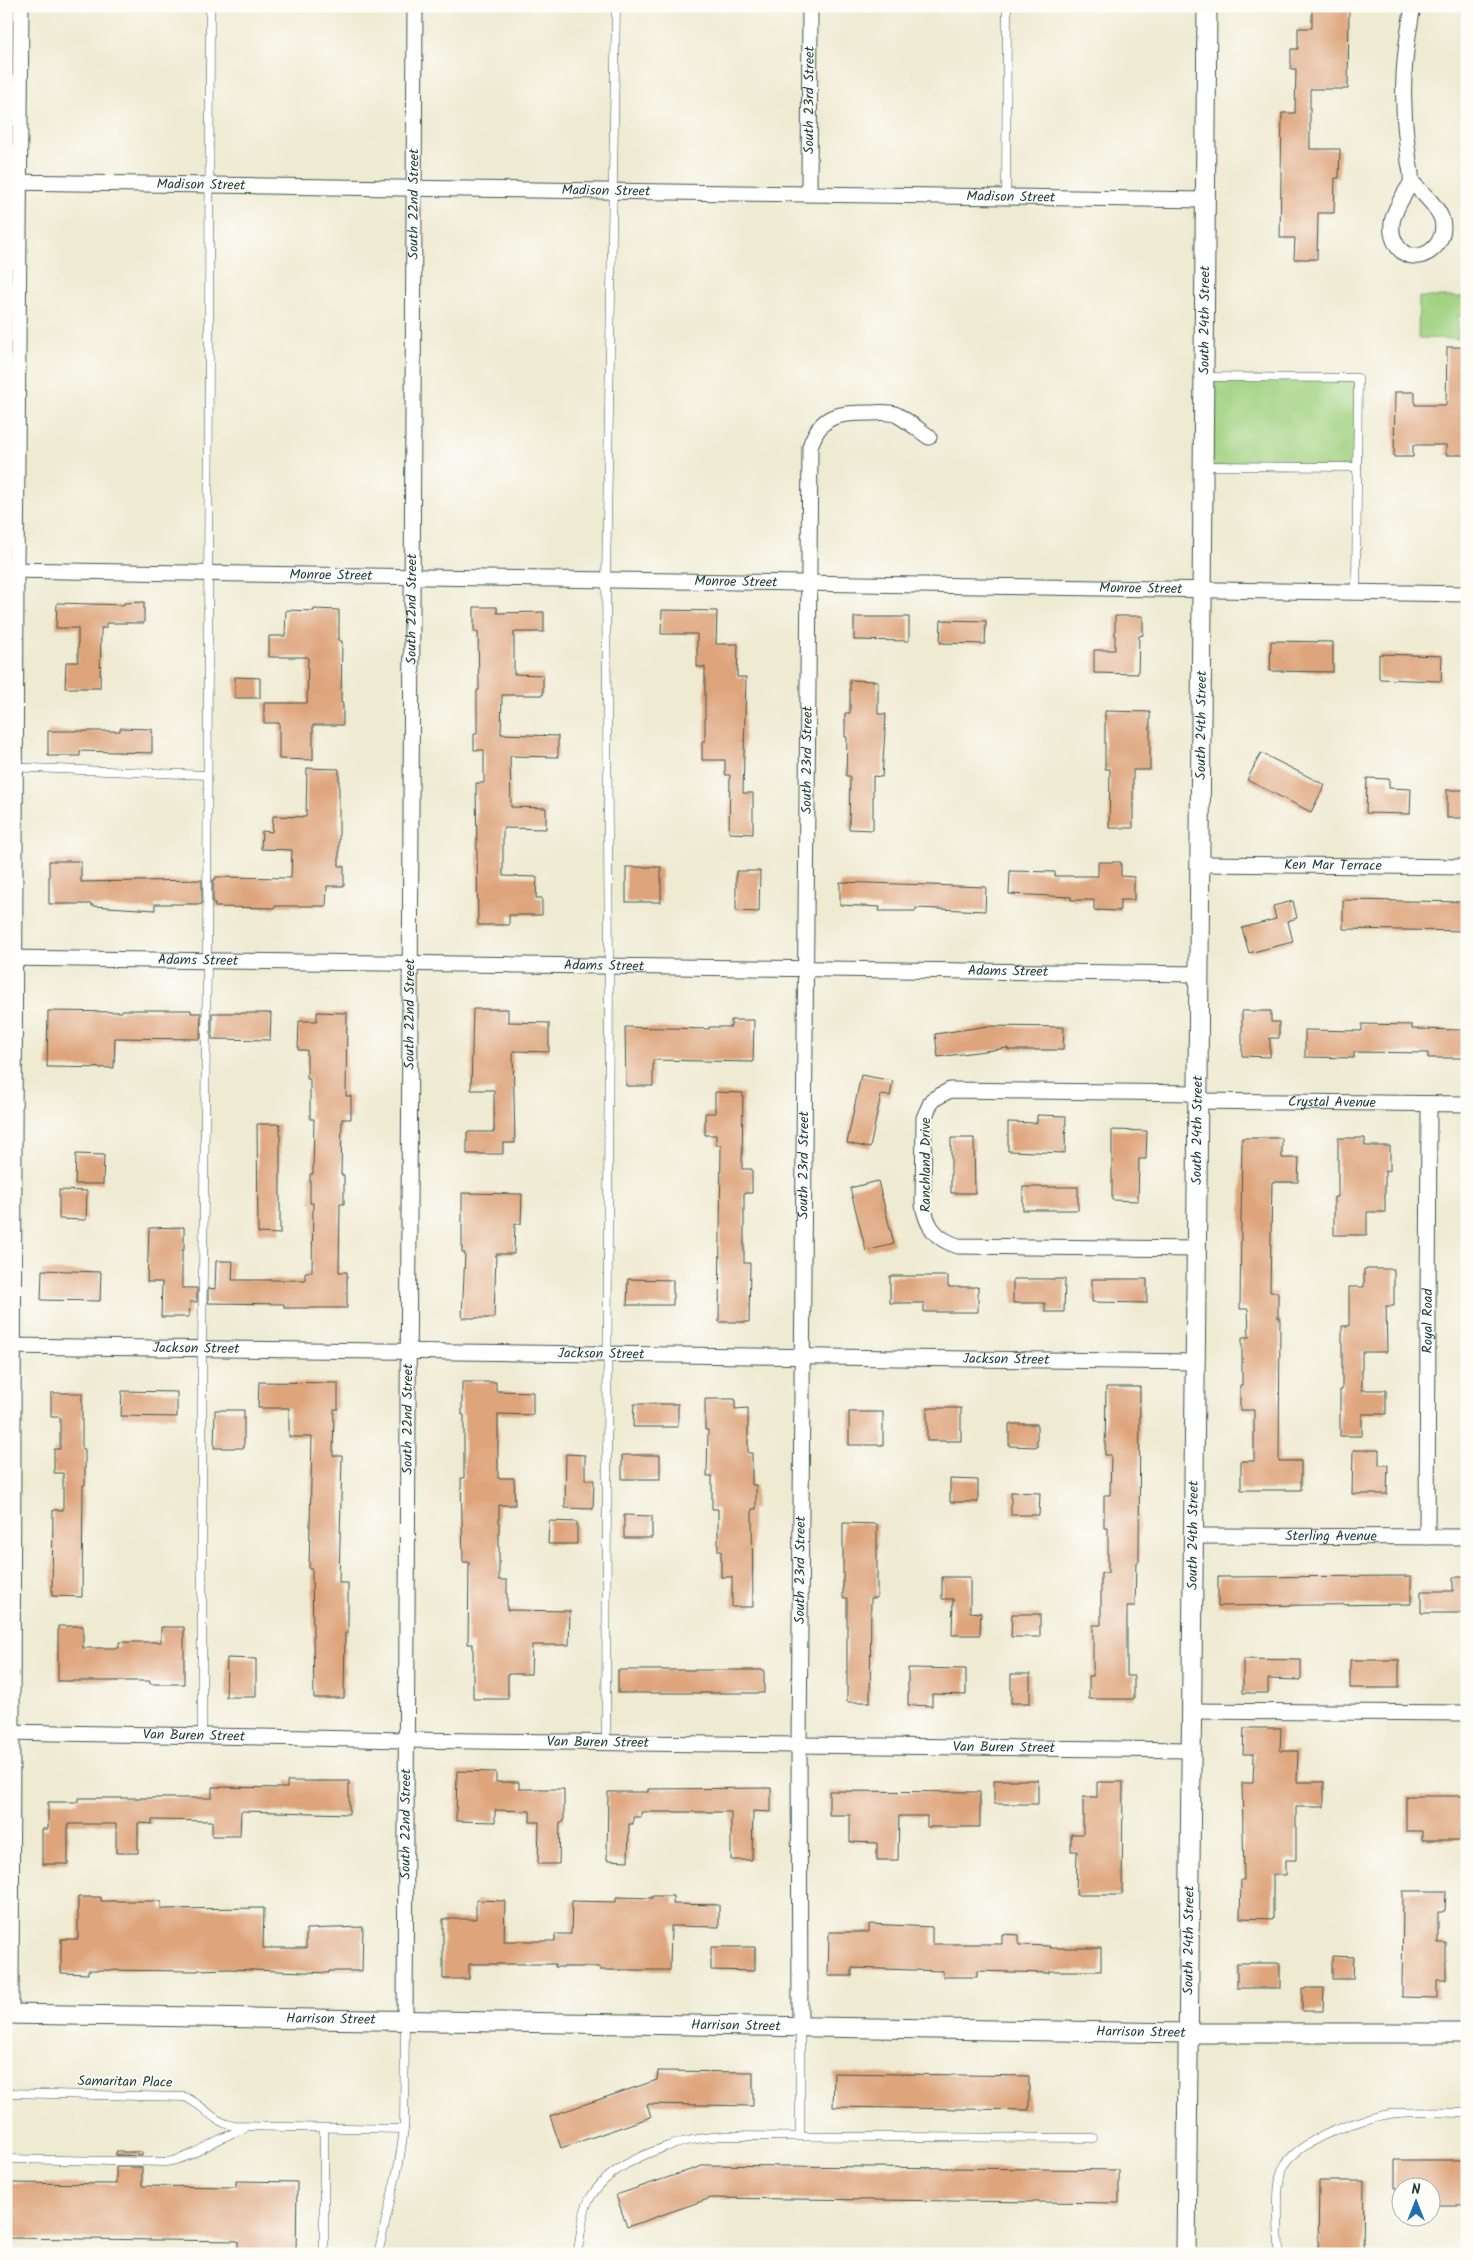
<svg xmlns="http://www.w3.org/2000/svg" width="1473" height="2260" font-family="Kalam,sans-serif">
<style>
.green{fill:#a1d281;stroke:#60885a}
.building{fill:#dea47c}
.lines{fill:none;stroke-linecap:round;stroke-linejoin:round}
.service-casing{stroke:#3e574c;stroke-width:9}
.minor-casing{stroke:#3e574c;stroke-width:17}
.tertiary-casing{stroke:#3e574c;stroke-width:21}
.service{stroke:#fff;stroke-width:8}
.minor{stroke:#fff;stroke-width:15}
.tertiary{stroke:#fff;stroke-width:19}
.labels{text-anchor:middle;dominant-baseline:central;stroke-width:4;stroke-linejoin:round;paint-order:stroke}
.street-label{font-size:14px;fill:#1f3d34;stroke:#fdfcf7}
</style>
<rect width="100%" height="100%" fill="#fdfcf7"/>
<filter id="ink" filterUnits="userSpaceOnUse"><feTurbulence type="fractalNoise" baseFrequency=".02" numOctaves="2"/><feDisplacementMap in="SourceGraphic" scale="10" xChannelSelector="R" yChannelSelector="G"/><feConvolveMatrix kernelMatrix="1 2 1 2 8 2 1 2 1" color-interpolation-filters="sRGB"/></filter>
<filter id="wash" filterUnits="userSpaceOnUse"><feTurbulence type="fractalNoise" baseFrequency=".0096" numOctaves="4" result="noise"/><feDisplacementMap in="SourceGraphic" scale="20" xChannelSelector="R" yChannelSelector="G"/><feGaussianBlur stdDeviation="1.12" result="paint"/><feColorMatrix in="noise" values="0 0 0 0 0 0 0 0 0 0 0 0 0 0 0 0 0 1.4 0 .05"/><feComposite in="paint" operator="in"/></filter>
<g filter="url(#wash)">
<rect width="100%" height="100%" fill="#efead2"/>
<g class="green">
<polygon points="1419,297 1467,297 1467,316 1458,316 1458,339 1418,338"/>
<polygon points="1205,377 1358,378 1357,467 1204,466"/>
</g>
<g id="blocks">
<g class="building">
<polygon points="1312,6 1349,6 1348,89 1310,89 1310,149 1340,149 1339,178 1335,178 1334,213 1318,213 1317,259 1294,259 1295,238 1280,238 1282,113 1295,113 1296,69 1291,69 1291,49 1298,49 1298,28 1312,28"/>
<polygon points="1447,347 1467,347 1467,455 1446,455 1446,445 1413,445 1413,457 1394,457 1395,392 1415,392 1415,405 1446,405"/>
<polygon points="144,602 144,623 106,623 106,628 101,628 100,688 65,688 66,662 78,662 78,628 56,628 57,603 124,605 124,603"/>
<polygon points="474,607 497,607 497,613 544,612 544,632 514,632 514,674 543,675 543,695 502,695 501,734 558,736 558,757 510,756 511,807 546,808 546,829 503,828 503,876 537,877 536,898 542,898 542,915 509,915 509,925 478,925 476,783 484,783 484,750 474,750 474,734 477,734 477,690 479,690 478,632 474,632"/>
<polygon points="314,609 339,610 339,641 342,641 341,703 343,703 343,725 313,725 313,760 279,759 279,723 264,723 264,703 307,703 308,657 269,657 269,636 285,636 286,610 314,611"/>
<polygon points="662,610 717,611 716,644 738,644 737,677 746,677 743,793 753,793 753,834 729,833 730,775 725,775 725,760 702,760 702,741 705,741 705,667 697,667 697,634 661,634"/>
<polygon points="1115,616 1143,616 1143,635 1139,636 1138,674 1094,673 1094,650 1115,650"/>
<polygon points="854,617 909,617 909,641 854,640"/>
<polygon points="941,620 986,621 985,644 940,643"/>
<polygon points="1271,641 1333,642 1333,672 1270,671"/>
<polygon points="1379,654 1442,656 1441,681 1379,679"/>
<polygon points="235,677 260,678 260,698 235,698"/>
<polygon points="850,680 878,681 878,714 886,714 882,777 873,776 873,830 849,829 850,776 846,776 847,737 845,737 845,713 850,713"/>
<polygon points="1105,711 1150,712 1150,770 1133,770 1133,828 1109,828 1110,769 1105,769"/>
<polygon points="120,728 152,729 152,753 80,751 80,756 48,756 48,731 120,731"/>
<polygon points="1261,753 1325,785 1311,812 1247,780"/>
<polygon points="307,768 339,769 339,866 344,866 344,886 327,886 326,906 275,906 275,908 215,907 215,904 213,904 213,880 215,880 216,877 291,878 292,850 261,849 262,831 272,832 273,816 306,817"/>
<polygon points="1367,778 1389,779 1389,788 1411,789 1410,814 1366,813"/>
<rect x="1447" y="790" width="20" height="28"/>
<polygon points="49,861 81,861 81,882 202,880 202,904 155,904 155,910 92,906 92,904 49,904"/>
<polygon points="1098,862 1121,862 1121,876 1134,877 1134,900 1120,900 1120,911 1094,910 1094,900 1071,900 1071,897 1009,894 1010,871 1055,872 1055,876 1098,876"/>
<rect x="626" y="867" width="35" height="35"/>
<polygon points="736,871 760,871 759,912 736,911"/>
<polygon points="840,882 986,887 985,911 916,908 916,911 879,911 880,907 840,905"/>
<polygon points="1343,900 1467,902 1467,931 1343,929"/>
<polygon points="1293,901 1297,918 1288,921 1293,942 1249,953 1242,928 1276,919 1273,906"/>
<polygon points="473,1009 508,1009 508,1022 549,1023 549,1052 513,1051 515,1143 503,1143 503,1154 467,1154 467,1132 494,1132 494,1090 471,1090"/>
<polygon points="122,1010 191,1010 191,1013 201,1013 200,1039 115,1038 114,1068 47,1067 48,1011 122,1012"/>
<polygon points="1242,1011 1271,1011 1271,1022 1279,1022 1279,1038 1270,1038 1270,1057 1242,1056"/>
<polygon points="317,1012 347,1013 346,1096 351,1096 351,1119 342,1119 341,1175 344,1175 344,1204 340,1204 339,1272 347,1272 347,1308 284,1308 284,1304 208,1303 208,1288 215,1289 216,1261 233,1261 232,1280 305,1280 305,1272 312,1272 313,1203 310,1203 310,1174 313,1174 314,1119 310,1119 310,1079 307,1079 307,1050 298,1050 299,1021 317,1021"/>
<polygon points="212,1013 271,1013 270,1040 212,1039"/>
<polygon points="731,1020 754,1020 753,1062 653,1060 653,1086 626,1086 625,1027 709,1029 709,1027 731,1027"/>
<polygon points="1362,1024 1412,1025 1412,1029 1467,1030 1467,1058 1428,1058 1428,1053 1354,1052 1354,1058 1305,1057 1305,1030 1362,1031"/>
<polygon points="988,1026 1064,1027 1063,1050 1008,1050 1008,1048 938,1057 935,1034"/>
<polygon points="861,1075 893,1081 890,1096 881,1095 870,1148 847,1143"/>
<polygon points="715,1092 743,1093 742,1169 752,1169 752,1193 744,1193 744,1263 750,1263 749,1322 719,1322 721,1145 716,1145 716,1135 705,1135 705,1113 715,1113"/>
<polygon points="1037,1115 1066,1116 1065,1153 1008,1151 1008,1122 1037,1123"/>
<polygon points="257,1124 280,1124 280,1234 258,1233"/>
<polygon points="1112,1130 1147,1131 1146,1159 1139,1159 1138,1201 1112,1200"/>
<polygon points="951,1138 974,1138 975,1193 951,1193"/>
<polygon points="1242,1138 1282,1138 1282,1158 1299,1158 1298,1182 1272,1182 1270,1292 1278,1292 1278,1318 1280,1318 1279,1461 1301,1461 1301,1490 1241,1490 1241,1461 1254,1461 1254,1410 1240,1410 1240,1385 1242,1385 1242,1337 1249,1337 1248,1309 1240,1309"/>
<polygon points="1338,1138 1365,1138 1365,1146 1390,1146 1390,1171 1385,1171 1385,1212 1367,1212 1367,1235 1334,1235 1334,1197 1338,1197"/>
<polygon points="76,1154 104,1155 103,1184 75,1184"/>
<polygon points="878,1181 894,1244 866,1251 850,1188"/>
<rect x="1023" y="1187" width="55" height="23"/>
<polygon points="59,1190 87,1191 86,1220 59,1219"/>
<polygon points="462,1193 522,1194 521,1224 515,1223 514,1254 496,1254 494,1318 462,1318 465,1253 462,1253"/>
<polygon points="184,1227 184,1250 182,1250 182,1288 197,1288 197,1302 190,1302 189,1317 161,1317 162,1282 147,1282 149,1228"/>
<polygon points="1364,1269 1394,1269 1394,1306 1386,1306 1387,1352 1362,1352 1362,1390 1386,1390 1386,1414 1362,1414 1362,1436 1340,1436 1340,1390 1342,1390 1342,1326 1349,1326 1349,1287 1364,1287"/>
<polygon points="42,1270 101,1272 100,1301 41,1300"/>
<polygon points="890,1276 948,1276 948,1287 978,1287 978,1312 924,1312 924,1303 890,1303"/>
<polygon points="628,1279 673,1280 673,1305 627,1305"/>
<polygon points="1013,1279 1065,1279 1064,1312 1045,1312 1045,1303 1013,1303"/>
<polygon points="1092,1279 1147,1279 1147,1303 1092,1302"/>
<polygon points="259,1382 338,1383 338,1409 334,1409 333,1456 342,1456 339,1583 348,1583 348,1633 345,1633 344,1698 314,1698 312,1569 309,1569 312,1437 289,1437 289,1408 258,1408"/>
<polygon points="462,1382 496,1382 496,1391 533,1392 533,1415 498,1414 498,1478 514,1478 515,1505 499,1505 499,1580 507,1580 507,1610 570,1611 569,1645 532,1645 531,1674 508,1674 508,1699 473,1699 473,1644 468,1644 469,1562 463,1562 461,1478 464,1478 464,1415 462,1415"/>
<polygon points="1106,1387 1140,1387 1139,1562 1136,1562 1135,1606 1127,1606 1127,1676 1134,1676 1134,1699 1089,1699 1089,1676 1093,1676 1093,1625 1101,1625 1101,1573 1108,1573 1108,1528 1104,1528 1104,1495 1110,1495 1111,1455 1105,1455"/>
<polygon points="122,1391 177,1392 177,1417 121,1416"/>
<polygon points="51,1393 82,1393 82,1449 85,1449 85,1485 83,1485 82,1597 52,1596 53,1510 63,1510 63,1473 54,1473 54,1449 60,1449 60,1417 51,1417"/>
<polygon points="705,1399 735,1399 735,1409 748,1408 748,1453 752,1453 752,1485 756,1485 756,1509 752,1509 753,1607 732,1607 732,1577 721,1577 721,1551 718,1551 718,1509 712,1509 712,1476 707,1476 708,1430 705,1430"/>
<polygon points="634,1404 678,1404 678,1427 633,1427"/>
<rect x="927" y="1408" width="34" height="33"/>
<polygon points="215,1410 244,1410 244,1448 214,1448"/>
<rect x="849" y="1412" width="34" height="33"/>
<polygon points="1009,1424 1037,1424 1037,1447 1009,1446"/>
<polygon points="1353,1450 1379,1450 1379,1465 1388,1465 1387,1494 1352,1494"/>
<polygon points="566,1454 585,1455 585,1480 594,1480 593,1509 565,1508"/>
<rect x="622" y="1455" width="38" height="24"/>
<polygon points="950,1479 978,1480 978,1502 950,1502"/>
<polygon points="1011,1492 1040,1493 1039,1515 1011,1515"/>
<polygon points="624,1515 652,1516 652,1538 624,1538"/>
<polygon points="549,1521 577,1522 577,1544 548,1544"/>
<polygon points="843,1523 877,1524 877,1598 871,1598 870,1702 847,1702 847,1598 843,1598"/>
<polygon points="1411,1576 1411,1604 1218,1606 1218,1577"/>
<polygon points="942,1577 970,1577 970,1612 981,1613 980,1635 952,1635 953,1599 942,1599"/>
<polygon points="1453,1577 1467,1577 1467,1613 1421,1613 1421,1591 1453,1591"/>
<polygon points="1012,1614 1040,1614 1040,1637 1011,1637"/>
<polygon points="58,1626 83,1626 83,1648 119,1648 119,1642 161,1642 161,1627 184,1627 184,1684 150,1684 150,1681 58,1681"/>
<polygon points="227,1658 256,1659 256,1697 226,1697"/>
<polygon points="1243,1659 1301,1660 1301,1680 1268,1679 1268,1693 1243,1693"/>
<rect x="1350" y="1660" width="49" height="28"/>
<polygon points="908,1668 966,1669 966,1695 932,1694 932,1706 908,1705"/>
<rect x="618" y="1670" width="146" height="23"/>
<rect x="1011" y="1674" width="19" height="29"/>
<polygon points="1244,1728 1281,1728 1280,1751 1298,1751 1297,1782 1324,1782 1324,1807 1296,1807 1296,1860 1286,1860 1286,1875 1273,1875 1273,1919 1240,1918 1241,1880 1244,1880 1242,1783 1253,1783 1254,1754 1243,1754"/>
<polygon points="457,1771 496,1772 496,1782 519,1782 519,1789 564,1789 564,1822 560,1822 559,1864 538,1864 539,1822 530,1822 530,1811 495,1810 495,1822 456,1821"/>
<rect x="994" y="1780" width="44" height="24"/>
<polygon points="287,1781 349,1781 349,1814 241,1811 240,1836 212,1836 212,1821 152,1820 152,1824 138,1823 138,1853 116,1853 116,1824 68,1824 68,1864 42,1864 42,1829 48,1829 48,1802 78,1802 78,1798 212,1798 212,1787 287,1788"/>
<polygon points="1097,1782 1123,1782 1122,1895 1076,1895 1077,1851 1071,1851 1071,1834 1083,1834 1083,1797 1097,1797"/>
<polygon points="771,1788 771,1812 753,1811 752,1860 731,1860 731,1812 641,1812 641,1817 633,1817 633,1824 629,1824 628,1861 607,1860 608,1792 648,1792 648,1789"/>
<polygon points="829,1791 980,1792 980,1827 927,1827 927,1816 899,1816 898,1860 877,1860 877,1843 850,1842 850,1815 829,1815"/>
<polygon points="1406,1796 1467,1796 1467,1831 1460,1831 1460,1840 1422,1840 1422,1831 1406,1831"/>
<polygon points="1403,1891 1446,1891 1445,1912 1438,1912 1438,1943 1446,1943 1446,1980 1437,1980 1437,1998 1402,1997"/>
<polygon points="652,1896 673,1896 673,1904 719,1905 719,1927 671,1926 670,1970 600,1970 600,1967 555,1967 555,1964 469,1964 469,1979 443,1979 443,1919 476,1919 476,1900 505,1901 504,1941 555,1941 555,1934 571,1934 572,1901 616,1902 616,1897 652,1898"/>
<polygon points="78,1897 101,1897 101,1901 161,1901 161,1909 264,1908 263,1948 306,1948 306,1929 363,1927 362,1971 329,1971 329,1973 229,1969 198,1970 198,1971 88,1970 88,1974 61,1973 61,1939 78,1939"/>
<polygon points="869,1924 932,1927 932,1944 1002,1944 1002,1934 1019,1935 1019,1945 1050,1946 1050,1948 1101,1948 1101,1971 1049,1971 1049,1973 977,1971 977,1977 943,1977 943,1971 852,1968 852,1976 828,1976 829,1932 869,1932"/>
<polygon points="711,1947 755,1947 755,1971 711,1970"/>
<polygon points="1332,1956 1354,1957 1353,1979 1332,1979"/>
<rect x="1237" y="1963" width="43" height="25"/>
<polygon points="1302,1988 1324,1988 1323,2011 1302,2011"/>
<polygon points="658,2071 753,2072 753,2106 647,2104 651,2117 561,2148 550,2116 657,2080"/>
<polygon points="834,2073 1029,2076 1029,2110 833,2107"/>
<polygon points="116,2152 142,2152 142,2156 116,2155"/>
<polygon points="1395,2160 1467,2160 1467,2205 1430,2205 1430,2188 1395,2188"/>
<polygon points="705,2165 1119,2170 1119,2203 711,2198 627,2227 616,2195"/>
<polygon points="116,2167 142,2167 142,2186 236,2187 236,2181 297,2182 296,2254 238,2254 238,2241 6,2238 6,2183 116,2184"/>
<polygon points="1319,2181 1364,2181 1363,2254 1318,2254"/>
</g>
</g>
</g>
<g filter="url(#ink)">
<use href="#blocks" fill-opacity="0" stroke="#3e574c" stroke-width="1"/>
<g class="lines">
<defs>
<g id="service">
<polyline points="1006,197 1007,6"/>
<polyline points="1205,377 1358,378 1356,591"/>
<polyline points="1204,466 1357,467"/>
<polyline points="6,767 207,775"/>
<polyline points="202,1736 202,1349 207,960 210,6"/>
<polyline points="606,1743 609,966 606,580 616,6"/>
<polyline points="800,2027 800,2136"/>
<path d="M6,2093L185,2097C204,2105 213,2123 235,2126L404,2129"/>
<path d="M6,2159L166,2162C195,2158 216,2137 244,2129"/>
<polyline points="324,2254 324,2128"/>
<polyline points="378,2254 399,2163 404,2129 405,2020"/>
<path d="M577,2254C581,2238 581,2220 587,2204C607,2160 679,2138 724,2136L1093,2138"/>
<path d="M1279,2254C1279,2233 1275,2188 1282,2170C1296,2139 1366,2116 1398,2113C1421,2111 1444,2113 1467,2113"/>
</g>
<g id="minor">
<path d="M1411,181C1421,192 1438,206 1442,220C1449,249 1411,271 1396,244C1385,225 1397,207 1406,191C1408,188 1411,184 1411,181C1412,175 1410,167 1409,162C1407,143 1404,124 1404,105C1402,72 1407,39 1413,6"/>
<path id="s1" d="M6,182L1206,200"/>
<path id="s2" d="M809,194L810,6"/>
<path id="s3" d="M6,570L1467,594"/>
<path id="s4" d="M1201,864L1467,867"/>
<path id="s5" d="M6,958L1200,974"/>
<path id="s6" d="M1197,1101L1467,1104"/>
<path d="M1196,1249L958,1246C936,1239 927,1227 923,1205L924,1118L932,1100L950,1090L1198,1093"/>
<path id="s7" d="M6,1346L1195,1362"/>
<path id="s8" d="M1193,1536L1467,1537"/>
<path id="s9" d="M1427,1537L1429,1104"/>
<polyline points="1192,1711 1467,1713"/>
<path id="s10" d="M6,1732L406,1740L1191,1750"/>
<polyline points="11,2014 16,570 21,6"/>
<path id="s11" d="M405,2020L415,6"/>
<path id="s12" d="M800,2025L799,1745L810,447C820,414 839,413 870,413C878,413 889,411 897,415C908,421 919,430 929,437"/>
</g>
<g id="tertiary">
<path id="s13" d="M6,2014L1186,2033H1467"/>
<path id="s14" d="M1186,2254C1193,1505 1203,755 1207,6"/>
</g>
</defs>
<use href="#service" class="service-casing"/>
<use href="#minor" class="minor-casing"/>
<use href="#tertiary" class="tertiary-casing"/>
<use href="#service" class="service"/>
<use href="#minor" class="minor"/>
<use href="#tertiary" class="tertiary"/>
</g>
</g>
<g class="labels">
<g class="street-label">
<text stroke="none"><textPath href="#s2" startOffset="94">South 23rd Street</textPath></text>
<text stroke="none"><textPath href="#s1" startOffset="195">Madison Street</textPath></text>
<text stroke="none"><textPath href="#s1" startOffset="600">Madison Street</textPath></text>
<text stroke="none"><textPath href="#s1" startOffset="1005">Madison Street</textPath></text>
<text stroke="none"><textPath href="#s11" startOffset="1816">South 22nd Street</textPath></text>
<text stroke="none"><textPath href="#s14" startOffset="1934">South 24th Street</textPath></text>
<text stroke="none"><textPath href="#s3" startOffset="325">Monroe Street</textPath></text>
<text stroke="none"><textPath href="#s3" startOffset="730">Monroe Street</textPath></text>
<text stroke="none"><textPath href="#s3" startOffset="1135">Monroe Street</textPath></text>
<text stroke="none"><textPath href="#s11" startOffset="1411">South 22nd Street</textPath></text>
<text stroke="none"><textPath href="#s14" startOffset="1529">South 24th Street</textPath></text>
<text stroke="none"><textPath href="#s12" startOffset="1265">South 23rd Street</textPath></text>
<text stroke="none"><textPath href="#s4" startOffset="132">Ken Mar Terrace</textPath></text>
<text stroke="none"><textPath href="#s5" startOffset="192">Adams Street</textPath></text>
<text stroke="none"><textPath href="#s5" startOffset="598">Adams Street</textPath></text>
<text stroke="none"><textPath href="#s5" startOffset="1002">Adams Street</textPath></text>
<text stroke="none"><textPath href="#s11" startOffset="1006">South 22nd Street</textPath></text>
<text stroke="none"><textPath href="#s6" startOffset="135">Crystal Avenue</textPath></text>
<text stroke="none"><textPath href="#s14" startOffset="1124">South 24th Street</textPath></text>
<text stroke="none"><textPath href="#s12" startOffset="860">South 23rd Street</textPath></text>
<text transform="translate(926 1165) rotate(-90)">Ranchland Drive</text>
<text stroke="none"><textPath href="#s9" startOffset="216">Royal Road</textPath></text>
<text stroke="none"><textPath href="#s7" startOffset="190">Jackson Street</textPath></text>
<text stroke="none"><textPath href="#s7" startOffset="595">Jackson Street</textPath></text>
<text stroke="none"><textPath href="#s7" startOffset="1000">Jackson Street</textPath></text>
<text stroke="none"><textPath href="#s11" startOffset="601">South 22nd Street</textPath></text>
<text stroke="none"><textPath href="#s14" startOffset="719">South 24th Street</textPath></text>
<text stroke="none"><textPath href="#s8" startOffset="138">Sterling Avenue</textPath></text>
<text stroke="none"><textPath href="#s12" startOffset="455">South 23rd Street</textPath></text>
<text stroke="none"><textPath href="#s10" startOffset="188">Van Buren Street</textPath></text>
<text stroke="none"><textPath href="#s10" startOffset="592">Van Buren Street</textPath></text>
<text stroke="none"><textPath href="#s10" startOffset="998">Van Buren Street</textPath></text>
<text stroke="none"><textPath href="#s11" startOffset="196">South 22nd Street</textPath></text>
<text stroke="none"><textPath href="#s14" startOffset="314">South 24th Street</textPath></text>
<text stroke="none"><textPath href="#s13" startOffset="325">Harrison Street</textPath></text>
<text stroke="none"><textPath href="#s13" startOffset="730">Harrison Street</textPath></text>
<text stroke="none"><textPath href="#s13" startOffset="1135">Harrison Street</textPath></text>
<text transform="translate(125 2082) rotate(1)">Samaritan Place</text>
</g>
</g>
<rect width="1473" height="2260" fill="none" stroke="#fdfcf7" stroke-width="25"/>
<g transform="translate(1416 2202)"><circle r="24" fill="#fdfcf7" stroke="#a4b0a9"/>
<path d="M0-4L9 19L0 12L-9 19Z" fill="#1f6fb2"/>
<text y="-8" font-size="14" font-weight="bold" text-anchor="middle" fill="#1f3d34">N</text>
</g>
</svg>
